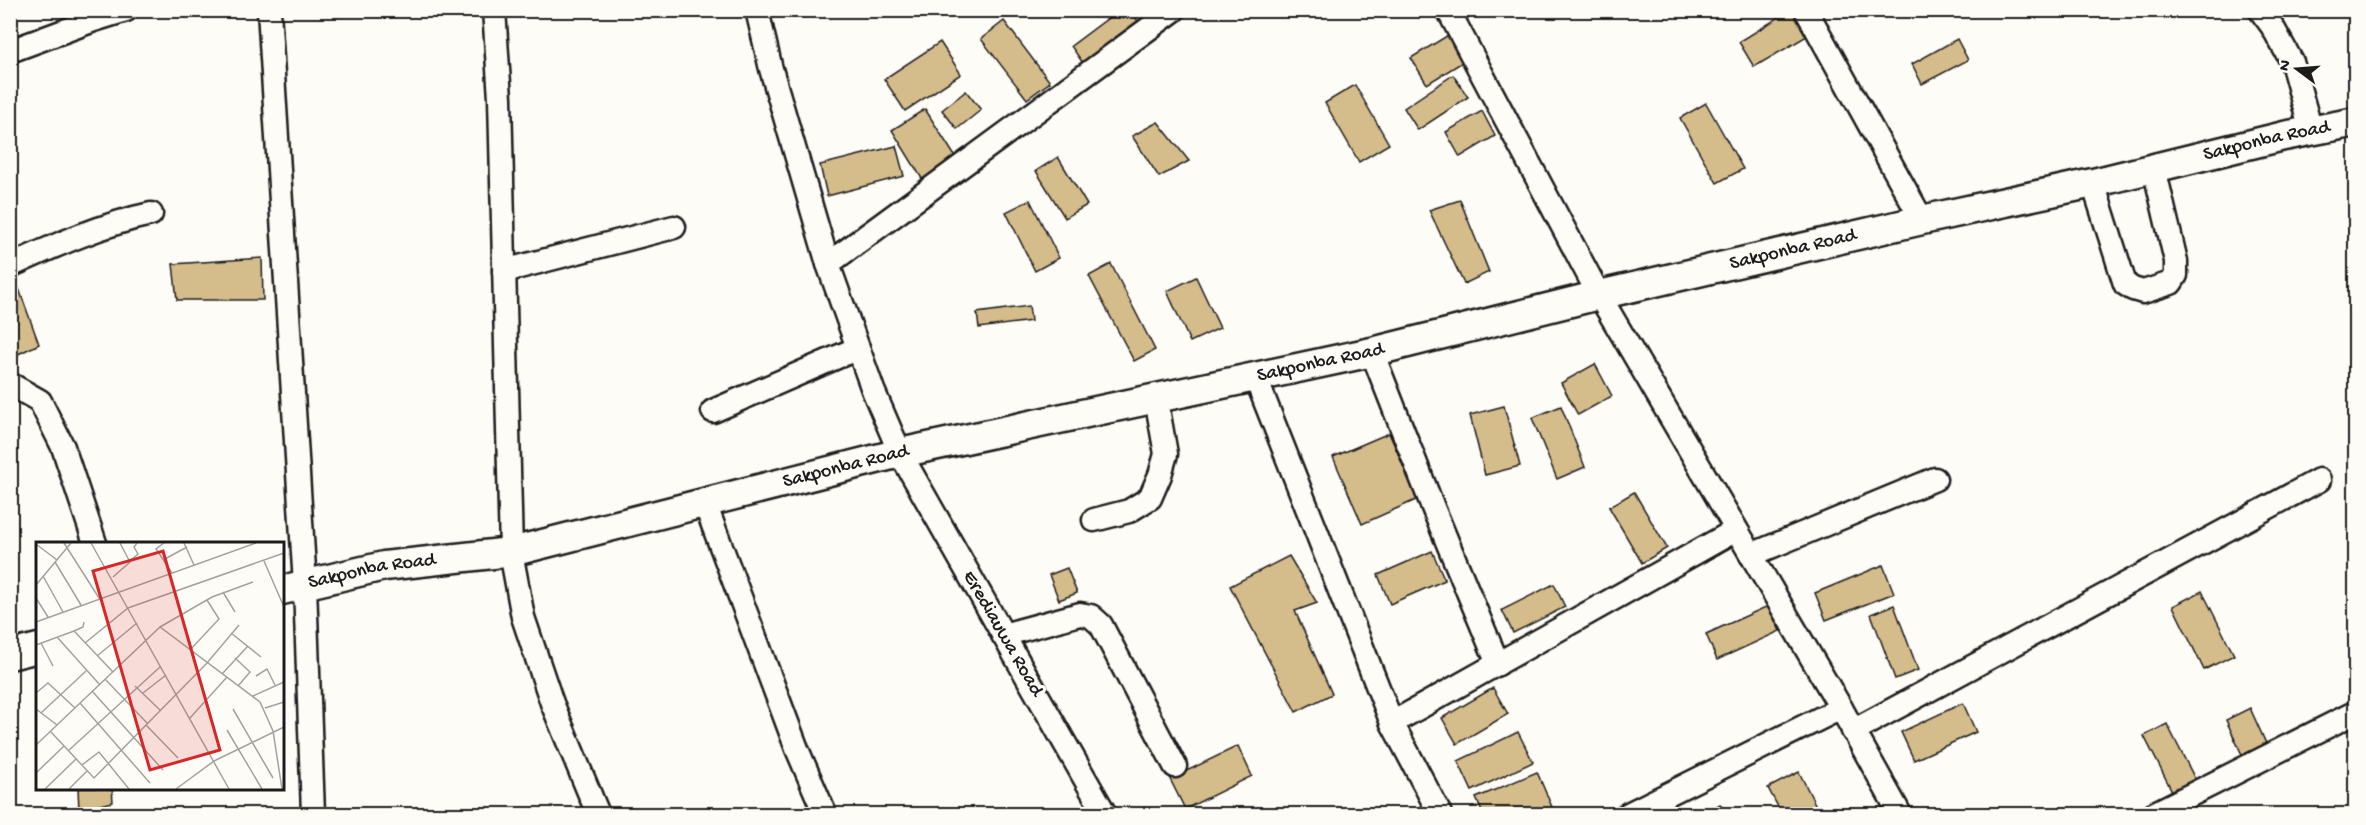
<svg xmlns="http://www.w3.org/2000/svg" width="2366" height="825" font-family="'Gochi Hand',sans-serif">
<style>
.building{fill:#d5bc8b;stroke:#1c1c1c;stroke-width:1.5}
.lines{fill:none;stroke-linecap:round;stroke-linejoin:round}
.minor-casing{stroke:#1c1c1c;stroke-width:27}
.major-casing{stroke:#1c1c1c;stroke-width:33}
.minor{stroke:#fdfcf7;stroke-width:22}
.major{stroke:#fdfcf7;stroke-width:28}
.labels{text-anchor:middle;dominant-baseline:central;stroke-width:6;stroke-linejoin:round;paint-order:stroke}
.street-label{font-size:20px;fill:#1c1c1c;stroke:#fdfcf7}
.inset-road{fill:none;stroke:#a3a29f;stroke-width:1.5}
.view{fill:#d62828;fill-opacity:0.15;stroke:#d62828;stroke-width:3}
.inset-edge{fill:none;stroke:#1c1c1c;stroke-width:3}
</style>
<rect width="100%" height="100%" fill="#fdfcf7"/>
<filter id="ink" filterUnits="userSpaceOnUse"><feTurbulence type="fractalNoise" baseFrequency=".0167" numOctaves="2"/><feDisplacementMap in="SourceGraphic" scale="12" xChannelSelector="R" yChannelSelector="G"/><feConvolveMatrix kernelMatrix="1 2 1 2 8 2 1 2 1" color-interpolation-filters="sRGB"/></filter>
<g filter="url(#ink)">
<g class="building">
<polygon points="1119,10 1130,10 1141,25 1085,66 1071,46"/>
<polygon points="1791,10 1798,10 1812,33 1754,67 1739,42"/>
<polygon points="1004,21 1050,82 1027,99 981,39"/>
<polygon points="1450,34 1466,60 1427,84 1411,58"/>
<polygon points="1957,39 1968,60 1922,84 1912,64"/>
<polygon points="940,42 961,74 905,111 884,79"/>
<polygon points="1453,75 1468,97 1418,130 1404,108"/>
<polygon points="1355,85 1389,144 1359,162 1325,103"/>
<polygon points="966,91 981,110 957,129 942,110"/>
<polygon points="1706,103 1743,169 1717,183 1680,118"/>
<polygon points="925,109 958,161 924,182 892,130"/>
<polygon points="1482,111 1495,136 1460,157 1446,132"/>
<polygon points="1158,122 1189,161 1159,177 1132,136"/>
<polygon points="896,146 904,176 827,196 820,165"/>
<polygon points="1058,157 1087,205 1065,218 1036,171"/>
<polygon points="1030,200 1059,258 1035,271 1006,212"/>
<polygon points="1460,200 1489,272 1464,284 1429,210"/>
<polygon points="262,258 263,300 177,300 173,264"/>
<polygon points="1111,264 1155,350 1134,361 1089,276"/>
<polygon points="1196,277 1220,328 1190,342 1167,291"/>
<polygon points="18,286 39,344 10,358 10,289"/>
<polygon points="1029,306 1031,321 979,328 977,313"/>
<polygon points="1595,364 1612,396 1578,415 1561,383"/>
<polygon points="1504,406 1520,466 1485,475 1470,415"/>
<polygon points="1561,406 1585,467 1557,479 1532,418"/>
<polygon points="1389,433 1418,499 1362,524 1333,457"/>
<polygon points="1634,492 1667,548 1642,563 1609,507"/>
<polygon points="1432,551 1445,580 1390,604 1378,575"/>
<polygon points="1289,556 1317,603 1295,611 1332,694 1296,712 1230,586"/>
<polygon points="1883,565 1894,593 1826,620 1815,593"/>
<polygon points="1067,568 1077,593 1059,600 1049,575"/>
<polygon points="1554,584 1565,607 1513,633 1502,610"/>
<polygon points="2202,591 2234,655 2204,670 2173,606"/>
<polygon points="1894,605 1918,670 1895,679 1871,614"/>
<polygon points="1768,606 1780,631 1717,660 1706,634"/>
<polygon points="1493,688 1508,714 1457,744 1442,718"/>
<polygon points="1963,703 1976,732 1914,760 1901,732"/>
<polygon points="2250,708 2268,748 2244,759 2226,720"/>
<polygon points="2167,724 2196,781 2173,793 2144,736"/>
<polygon points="1518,732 1533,762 1472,791 1458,761"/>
<polygon points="1238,746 1252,776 1185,809 1170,779"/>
<polygon points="1537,772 1555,814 1483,814 1476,798"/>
<polygon points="1799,772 1820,814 1782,814 1768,788"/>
<polygon points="78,788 112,788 113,802 79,810"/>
<polygon points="1720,804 1726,814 1704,814"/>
</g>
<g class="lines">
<defs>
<g id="minor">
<polyline points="269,10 305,585 313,814"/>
<polyline points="494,10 500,98 511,552 523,617 552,703 598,814"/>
<polyline points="757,10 771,69 828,264"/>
<polyline points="1448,10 1599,295 1841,708 1900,814"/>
<polyline points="1806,10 1922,220"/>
<polyline points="2260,10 2272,26 2292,62 2311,131"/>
<polyline points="10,51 94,20 126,10"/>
<polyline points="2093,183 2125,284 2133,289 2143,292 2171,283 2176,275 2176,261 2154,168"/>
<path d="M10,266C56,245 103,224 151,214"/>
<polyline points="504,271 674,227"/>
<polyline points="1372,352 1434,510 1498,664"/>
<polyline points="1255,376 1392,723 1440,814"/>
<polyline points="10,384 40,401 63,447 95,543"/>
<polyline points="713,411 858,348"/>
<polyline points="704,501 797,749 825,814"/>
<polyline points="1094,520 1129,511 1150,498 1160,475 1166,454 1156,398"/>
<polyline points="1751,555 1935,479"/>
<polyline points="1003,635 1080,614 1091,616 1101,625 1175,766"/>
<polyline points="1392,723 1736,530"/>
<polyline points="1853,731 2319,480"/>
<polyline points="1105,814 900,453 873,390 828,264 1174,10"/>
<polyline points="1628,814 1841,708"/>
<polyline points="2153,814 2356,712"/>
</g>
<g id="major">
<path id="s1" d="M282,590L384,566L511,552L900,453L1372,352L1599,295L1922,220L2093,183L2284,136L2356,122"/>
<polyline points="10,655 38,648"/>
</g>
</defs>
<use href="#minor" class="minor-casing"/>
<use href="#major" class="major-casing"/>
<use href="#minor" class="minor"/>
<use href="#major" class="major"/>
</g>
</g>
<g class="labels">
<g class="street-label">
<text stroke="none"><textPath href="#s1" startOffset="2036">Sakponba Road</textPath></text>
<text stroke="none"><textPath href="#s1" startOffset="1550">Sakponba Road</textPath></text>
<text stroke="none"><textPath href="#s1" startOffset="1064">Sakponba Road</textPath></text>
<text stroke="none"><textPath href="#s1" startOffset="578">Sakponba Road</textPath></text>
<text stroke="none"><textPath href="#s1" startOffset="92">Sakponba Road</textPath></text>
<text transform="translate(1002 634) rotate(60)">Erediauwa Road</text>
</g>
</g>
<g transform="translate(36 542)">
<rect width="248" height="248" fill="#fdfcf7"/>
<path class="inset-road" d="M28,1L63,56M55,1L193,247M128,1L120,7L136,31M148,1L158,23M0,2L21,18M95,18L102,12L98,5L101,1M127,18L151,5M228,19L248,65M19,20L45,63M7,34L27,70M77,35L94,20L84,1M0,43L35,1M187,50L199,70M0,56L12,75M0,80L220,1M124,85L176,55L217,40M38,89L77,130M195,91L225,115M21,95L64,143M5,101L17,124M49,101L92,66L248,11M0,103L38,89L47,85L48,80M154,108L183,77L171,58M61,114L101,81M199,116L214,130L202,144M186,132L212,104M220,134L231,127L239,143M69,137L111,181M99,144L124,168M56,149L127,228M0,151L12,141L39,166M107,151L130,133M217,154L248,140M44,161L114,241M229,166L248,160M0,167L21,183M197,167L237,236M5,171L50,129M154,176L191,135M110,183L142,216M191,188L226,247M15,190L58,236L171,121L203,83M0,203L124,85L224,160L237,189L246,247M32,209L124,125M46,223L63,210L93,247M0,231L28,204M9,247L40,217M33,247L51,229M140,247L178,219L248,185"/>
<path class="view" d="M127,9L184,208L114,228L57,29Z"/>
<rect width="248" height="248" class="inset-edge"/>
</g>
<rect width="2366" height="825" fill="none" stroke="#fdfcf7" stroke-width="36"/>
<rect x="18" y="18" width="2330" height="789" fill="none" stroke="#1c1c1c" stroke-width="2" filter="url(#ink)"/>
<g transform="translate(2297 69) rotate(286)" stroke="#fdfcf7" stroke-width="4.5" paint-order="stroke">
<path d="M0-4.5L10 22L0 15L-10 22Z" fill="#1c1c1c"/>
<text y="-9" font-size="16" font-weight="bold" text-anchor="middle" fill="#1c1c1c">N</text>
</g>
</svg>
